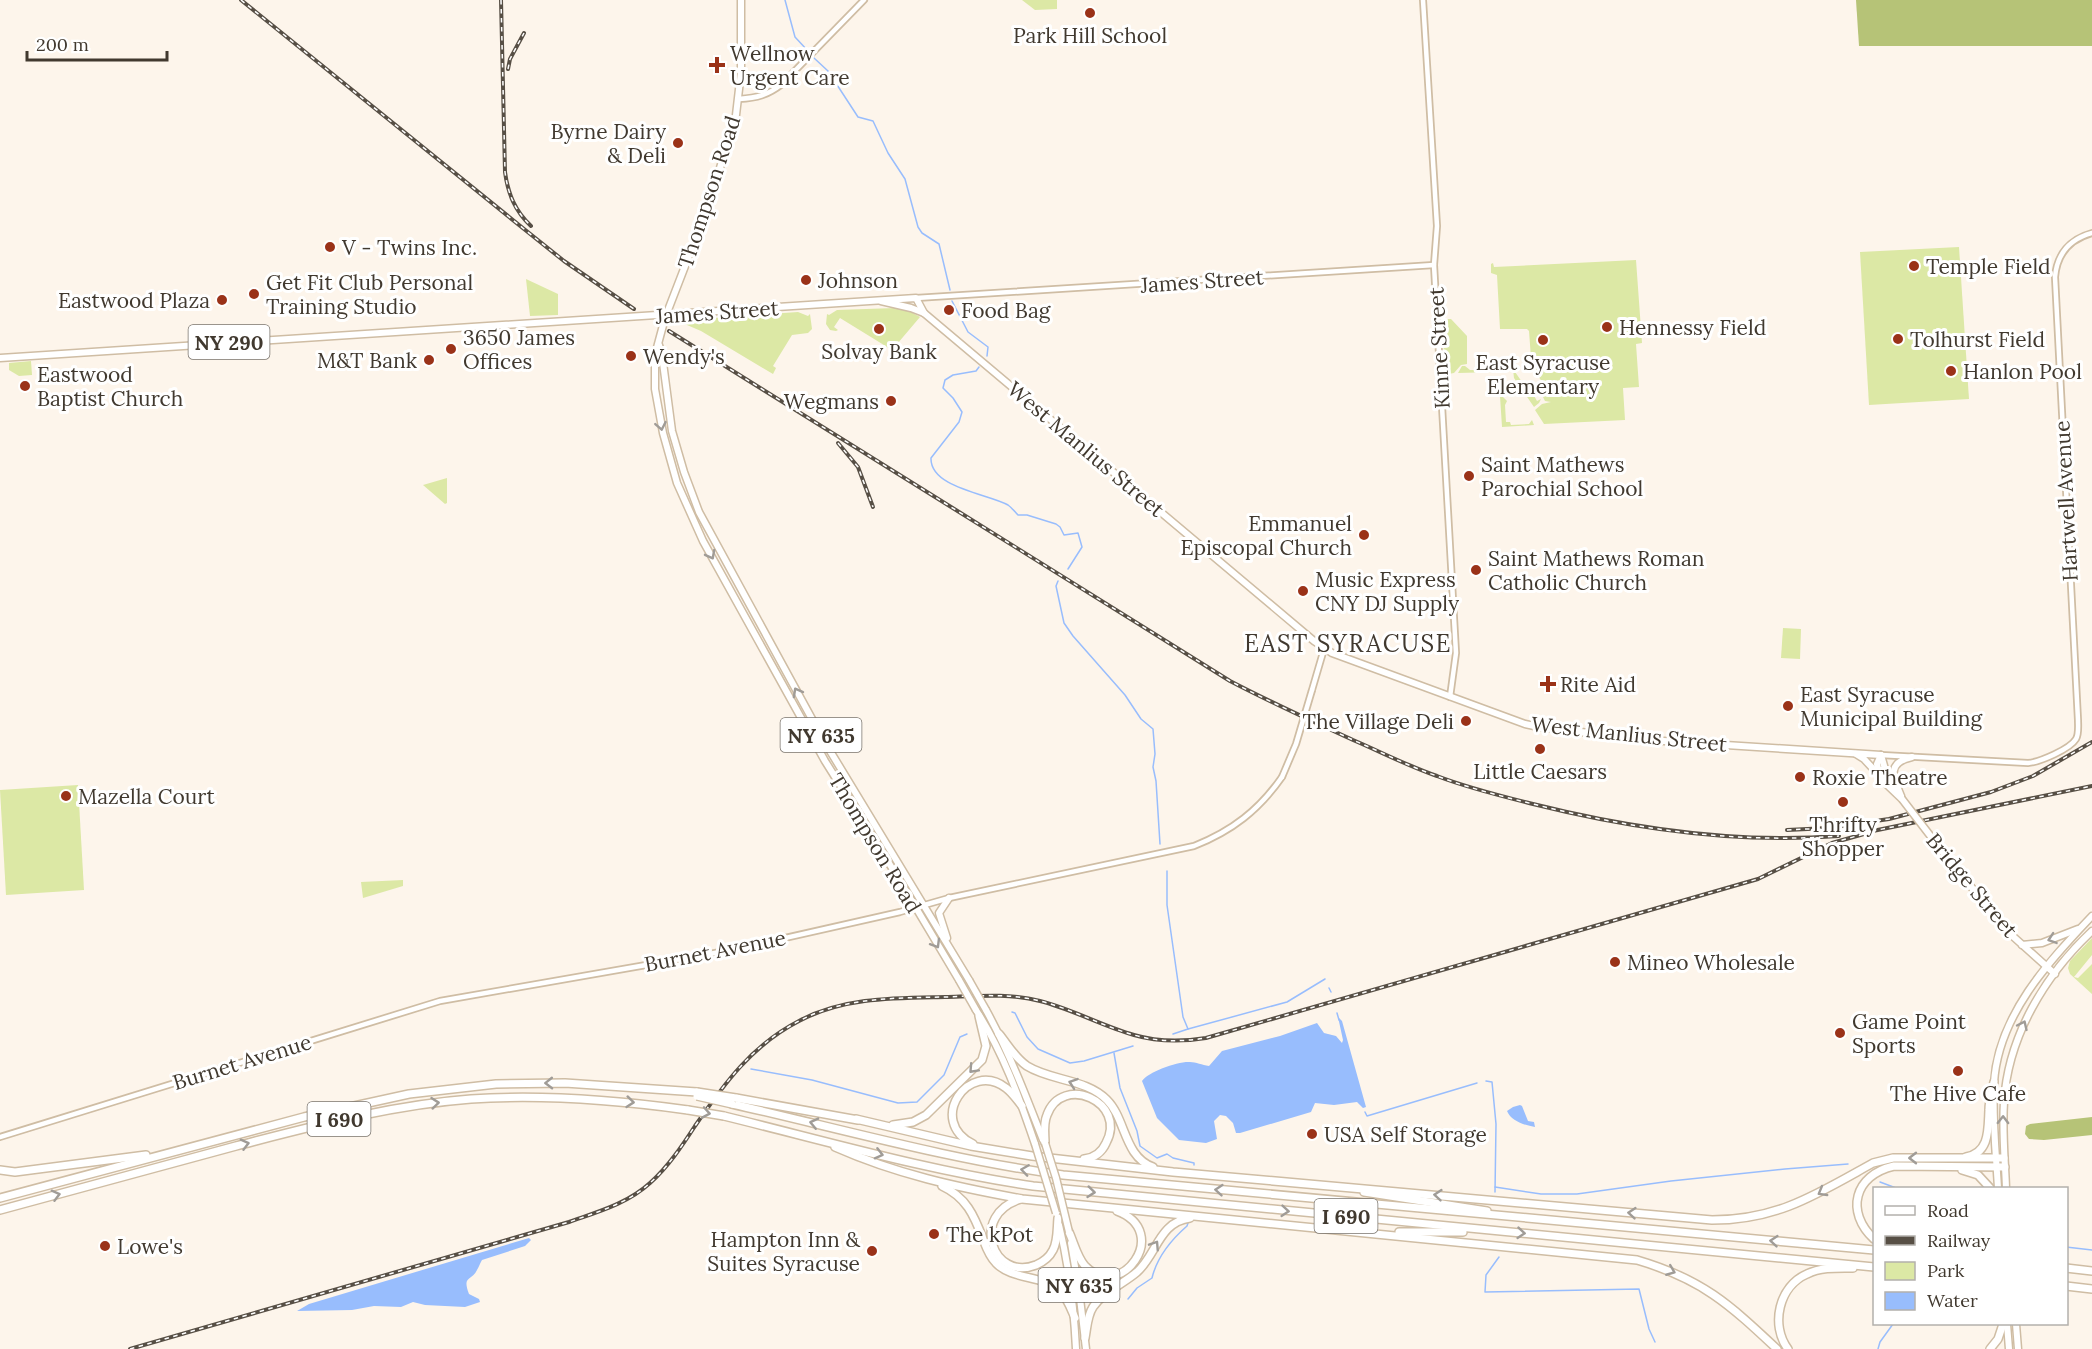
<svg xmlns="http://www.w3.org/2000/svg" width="2092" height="1349" font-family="Lora,serif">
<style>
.green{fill:#dce8a5}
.forest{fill:#b6c377}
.water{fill:#98bdfd}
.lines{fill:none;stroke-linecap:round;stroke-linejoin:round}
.stream{stroke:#98bdfd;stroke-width:1.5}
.minor-casing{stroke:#cfbda4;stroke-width:8}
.major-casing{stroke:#cfbda4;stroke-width:9}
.highway-casing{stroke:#cfbda4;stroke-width:10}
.minor{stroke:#fff;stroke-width:4.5}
.major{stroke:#fff;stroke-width:6}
.highway{stroke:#fff;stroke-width:7}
.rail-casing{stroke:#574f45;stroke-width:4}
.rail{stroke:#fff;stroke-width:1.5;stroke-dasharray:4.5;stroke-linecap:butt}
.minor-bridge-casing{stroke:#cfbda4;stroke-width:8;stroke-linecap:butt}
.major-bridge-casing{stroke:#cfbda4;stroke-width:9;stroke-linecap:butt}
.highway-bridge-casing{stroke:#cfbda4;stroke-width:10;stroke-linecap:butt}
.minor-bridge{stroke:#fff;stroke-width:4.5}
.major-bridge{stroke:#fff;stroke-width:6}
.highway-bridge{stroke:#fff;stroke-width:7}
.oneway{stroke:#a09c97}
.poi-dot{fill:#9a3218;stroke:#fff;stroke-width:2}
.labels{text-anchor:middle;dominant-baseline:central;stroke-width:6;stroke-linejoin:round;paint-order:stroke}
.shield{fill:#fff;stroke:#7a746d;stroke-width:1.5}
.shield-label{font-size:20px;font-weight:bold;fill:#41392f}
.poi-label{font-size:21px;fill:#41392f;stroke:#fff;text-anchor:start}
.street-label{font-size:21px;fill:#41392f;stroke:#fff}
.quarter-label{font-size:24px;letter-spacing:1.5px;fill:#41392f;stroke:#fff}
</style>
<rect width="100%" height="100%" fill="#fdf5eb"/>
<g class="green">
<polygon points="1022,0 1057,0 1057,9 1035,10"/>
<polygon points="1959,247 1969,399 1869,405 1860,252"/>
<polygon points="1636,260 1642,343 1636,344 1639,387 1623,388 1625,420 1544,424 1535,410 1542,404 1551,402 1545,401 1542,395 1548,391 1527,359 1531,358 1529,331 1527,329 1500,329 1497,275 1491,273 1491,264 1493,263 1494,267"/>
<polygon points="526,279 558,294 558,315 530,316"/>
<polygon points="895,308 907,310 920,317 892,350 840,318 834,327 838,330 836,331 830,330 826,324 827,314 829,315 837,310"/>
<polygon points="798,312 808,316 810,314 812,329 808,333 792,335 773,366 776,368 773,374 701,331 687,325 673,323 684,320"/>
<polygon points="1442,319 1451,319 1467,336 1467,364 1461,365 1454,373 1448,374 1445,371"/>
<polygon points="31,361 32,375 19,376 9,370 9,363"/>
<polygon points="1480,361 1487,361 1491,364 1501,364 1503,368 1496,372 1458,373 1462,366 1465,366 1470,370 1477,370 1480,367"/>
<polygon points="1513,369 1531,395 1533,394 1537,401 1541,399 1539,403 1534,407 1514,378"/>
<polygon points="1490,390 1499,393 1507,401 1505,405 1506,422 1510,422 1511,425 1529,424 1532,420 1534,425 1502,427 1500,396 1490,395"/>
<polygon points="447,478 447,503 445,504 423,485"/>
<polygon points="1783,628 1801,629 1800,659 1781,658"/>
<polygon points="78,785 84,890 6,895 0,790"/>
<polygon points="403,880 403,886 363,898 361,882"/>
<polygon points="2092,938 2092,955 2074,977 2078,978 2092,964 2092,994 2070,974 2068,968 2070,961"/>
</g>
<g class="forest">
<polygon points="1856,0 2092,0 2092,46 1859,46"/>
<polygon points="2092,1117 2092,1135 2044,1140 2029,1139 2025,1134 2026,1126 2030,1124"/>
</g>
<g class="water">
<path d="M1338,1017L1342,1021L1366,1107L1363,1108L1357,1102L1334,1105L1315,1103L1311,1112L1240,1133H1236L1233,1123L1226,1116L1220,1115L1214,1121L1217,1139L1206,1143L1179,1140L1157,1118L1142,1081C1148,1072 1178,1061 1190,1062C1196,1062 1202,1065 1209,1066L1222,1051L1280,1036L1317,1023L1324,1033L1336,1036L1342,1043L1343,1040Z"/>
<path d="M1520,1105L1522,1106L1528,1121L1534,1122L1535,1127C1524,1125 1511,1121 1507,1111L1513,1107Z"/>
<path d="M529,1238L531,1240L525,1246L482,1260C480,1263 479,1267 477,1270C471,1282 462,1275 469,1294L479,1299L480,1302L465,1307L425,1305L413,1302L401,1307L374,1306L352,1310L297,1311L309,1304Z"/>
</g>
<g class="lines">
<g class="stream">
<polyline points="785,0 795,37 808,51"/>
<polyline points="814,58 828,71 858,117 873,121 888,153 905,179 918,227 922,233 939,244 950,290"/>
<polyline points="952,301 968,332 988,347 987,356"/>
<path d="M979,367L976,371L953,375L945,380L943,388L953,398L962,412L959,422L931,458C930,488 989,494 1008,505C1012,508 1015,512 1018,515H1027L1056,524L1060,527L1064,535L1078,533L1082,547L1068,569"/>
<polyline points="1058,581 1056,586 1064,623 1073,636 1125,695 1141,719 1153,729 1155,754 1153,767 1156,781 1160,844"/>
<polyline points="1167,871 1167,905 1183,1017 1188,1029 1287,1002 1325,979"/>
<polyline points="1329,988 1331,992"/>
<polyline points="1012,1012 1015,1013 1027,1037 1038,1049 1070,1063 1084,1061 1133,1046"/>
<polyline points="1337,1013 1339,1020"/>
<polyline points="1173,1034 1188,1029"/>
<polyline points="1114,1053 1120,1088 1137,1131 1140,1146 1157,1158 1167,1154 1173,1158 1194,1163 1194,1165"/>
<polyline points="751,1069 812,1080 898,1103 917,1102 944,1075 960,1037 967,1034"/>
<polyline points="1486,1081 1492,1082 1496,1124 1495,1192"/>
<polyline points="1365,1112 1367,1116 1477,1083"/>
<polyline points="1880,1182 1896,1188"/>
<polyline points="1495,1187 1541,1194 1577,1194 1671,1181 1785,1169 1848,1164"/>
<polyline points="2066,1247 2092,1250"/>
<polyline points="1499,1257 1486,1275 1485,1292 1639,1289 1649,1329 1655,1342"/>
<path d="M1128,1299L1137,1288L1152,1278C1157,1257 1171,1240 1187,1226L1188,1223"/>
<polyline points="1878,1349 1880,1342 1893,1324"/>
</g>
<defs>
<g id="minor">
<polyline points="1423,0 1437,226 1434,265 1456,653 1450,697"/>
<path d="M739,99C757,98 768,95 782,84L864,0"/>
<polyline points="916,298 1434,265"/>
<polyline points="1312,690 1324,649"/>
<path d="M1881,755L2028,763C2040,762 2070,749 2076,739C2079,734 2078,726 2078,720L2055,277C2057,254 2070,239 2092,233"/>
<path d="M0,1137L440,1001L732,950L900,912L949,898L1194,846C1232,831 1259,810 1282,777"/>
</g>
<g id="major">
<polyline points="741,0 741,72 736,115 709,204 665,318 655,355 655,389 663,433 677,483 703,541 825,761 897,876 959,980"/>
<polyline points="881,301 911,308 924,313 1314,641 1332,653 1525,724 1539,727 1648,740 1881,755"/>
<polyline points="659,345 662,355 672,431 684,472 699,512 824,741 969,980"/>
<polyline points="0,358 916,298 924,313"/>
<polyline points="1856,754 1864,759 1877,773"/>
<polyline points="1881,755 1877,764 1880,778 1902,799"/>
<polyline points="1881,755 1887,776 1893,787"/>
<path d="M1901,796C1893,777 1886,763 1912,757"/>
<polyline points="1942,851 2007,931 2055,974"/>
<polyline points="947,938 939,913 949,898"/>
<polyline points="2022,945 2042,943 2078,929"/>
<path d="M976,1010C1003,1052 1019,1097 1035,1144"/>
<path d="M986,1010C1009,1052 1026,1096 1043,1140"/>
<path d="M1998,1188C1996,1154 1992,1118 1994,1083C1998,1016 2048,962 2092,916"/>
<path d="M2006,1188C2005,1160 2002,1131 2004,1102C2008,1036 2045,975 2092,931"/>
<path d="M1059,1225C1069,1266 1074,1307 1076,1349"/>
<polyline points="1071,1243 1079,1290 1086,1349"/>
<polyline points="2007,1324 2009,1349"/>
<polyline points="2016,1324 2018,1349"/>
</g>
<g id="highway">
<path d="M999,1034C1008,1045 1015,1058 1027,1066C1051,1081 1087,1079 1107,1100C1126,1119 1124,1157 1153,1167"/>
<polyline points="736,1098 858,1120"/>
<path d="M732,1104C842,1129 951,1160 1063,1175L1874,1250"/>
<path d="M724,1116C826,1141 929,1171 1033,1186L1874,1267"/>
<path d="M856,1119L971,1146L1032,1156L1173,1172L1712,1220C1778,1220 1817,1194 1873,1163L1893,1158H2004"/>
<polyline points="893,1125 913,1122 926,1115 982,1060 986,1046 979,1016"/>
<path d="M1045,1143C1045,1134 1043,1124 1047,1115C1062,1073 1128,1102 1106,1143C1102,1152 1094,1158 1084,1159"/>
<path d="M973,1144C926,1121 969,1059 1006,1088C1012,1092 1017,1100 1022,1106"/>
<path d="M835,1147C896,1174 956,1187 1022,1199L1637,1260C1702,1279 1729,1304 1777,1349"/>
<path d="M1966,1157C1990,1153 1988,1129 1989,1110C1989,1100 1992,1091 1994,1082"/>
<polyline points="0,1170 15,1172 146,1155"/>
<polyline points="1962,1170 1978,1175 1990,1188"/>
<path d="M942,1186C966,1197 974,1215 983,1239C986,1247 989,1256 996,1263C1012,1280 1042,1275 1059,1290C1067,1297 1071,1309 1075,1318"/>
<polyline points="1364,1192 1487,1211"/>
<polyline points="0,1198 304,1117 409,1094 496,1084 565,1083 697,1092"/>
<path d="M1021,1199C969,1214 992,1282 1036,1265C1043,1262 1050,1256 1053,1250C1058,1241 1057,1228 1058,1218"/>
<path d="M0,1210C79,1189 157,1167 236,1146C314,1126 391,1105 471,1099C544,1094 616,1100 688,1110"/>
<path d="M1069,1232C1074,1243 1077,1257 1085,1266C1120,1303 1173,1232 1117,1211"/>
<polyline points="1399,1232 1463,1232"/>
<path d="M1874,1239C1845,1212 1854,1175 1894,1166L2005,1167"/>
<polyline points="2066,1268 2092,1271"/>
<polyline points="2066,1286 2092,1289"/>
<path d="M1085,1338C1087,1328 1087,1316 1093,1307C1103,1292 1123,1284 1137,1272C1157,1254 1159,1222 1190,1218"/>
<path d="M1788,1349C1770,1325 1779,1286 1807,1274C1821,1267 1838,1268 1853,1268"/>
<polyline points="1990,1349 1998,1339 2003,1324"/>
</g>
</defs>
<use href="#minor" class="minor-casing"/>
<use href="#major" class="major-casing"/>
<use href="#highway" class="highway-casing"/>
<use href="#minor" class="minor"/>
<use href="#major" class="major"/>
<use href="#highway" class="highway"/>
<defs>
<g id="rail">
<polyline points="241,0 524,229 564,261 634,309"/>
<path d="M501,0L505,172C508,194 515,211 531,226"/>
<polyline points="508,69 510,59 524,33"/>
<path d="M669,331L1230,681C1270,702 1312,721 1353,740C1381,752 1408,766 1437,776C1468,788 1501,796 1533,804C1633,829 1736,844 1839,836"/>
<polyline points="838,443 858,467 873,507"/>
<polyline points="1787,830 1828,828 1889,819 1991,792 2033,776 2092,742"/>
<polyline points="1863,833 2092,786"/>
<path d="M130,1349L569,1222C597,1212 627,1204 650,1183C668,1167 682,1146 695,1126C724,1084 752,1045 799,1021C844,997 895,998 945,997C977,996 1009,993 1040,1001C1072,1009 1102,1026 1134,1035C1158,1042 1181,1042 1206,1038L1758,879L1832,843L1871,832"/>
</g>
</defs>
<use href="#rail" class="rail-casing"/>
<use href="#rail" class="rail"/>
<defs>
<polyline id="minor-bridge" points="1282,777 1296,744 1312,690"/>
<g id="major-bridge">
<polyline points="1902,799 1942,851"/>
<polyline points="959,980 976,1010"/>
<polyline points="969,980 986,1010"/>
<polyline points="1045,1143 1056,1178 1069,1232"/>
<polyline points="1035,1144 1056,1213"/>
</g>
<g id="highway-bridge">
<polyline points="697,1092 736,1098"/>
<polyline points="697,1096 732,1104"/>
<polyline points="688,1110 724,1116"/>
</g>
</defs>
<use href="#minor-bridge" class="minor-bridge-casing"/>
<use href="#major-bridge" class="major-bridge-casing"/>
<use href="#highway-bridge" class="highway-bridge-casing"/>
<use href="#minor-bridge" class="minor-bridge"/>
<use href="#major-bridge" class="major-bridge"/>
<use href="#highway-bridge" class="highway-bridge"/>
</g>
<defs><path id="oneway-chevron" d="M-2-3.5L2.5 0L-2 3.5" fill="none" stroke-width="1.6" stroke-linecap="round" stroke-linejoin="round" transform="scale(1.5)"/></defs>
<g class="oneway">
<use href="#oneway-chevron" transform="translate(661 426) rotate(79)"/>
<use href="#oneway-chevron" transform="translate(711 555) rotate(62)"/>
<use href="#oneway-chevron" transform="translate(797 692) rotate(-119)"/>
<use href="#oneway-chevron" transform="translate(2052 939) rotate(161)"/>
<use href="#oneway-chevron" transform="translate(936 944) rotate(59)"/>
<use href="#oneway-chevron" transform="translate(2023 1025) rotate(-65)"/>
<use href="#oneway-chevron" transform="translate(973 1069) rotate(133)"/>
<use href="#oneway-chevron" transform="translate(549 1083) rotate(179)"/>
<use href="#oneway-chevron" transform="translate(1073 1083) rotate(-161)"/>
<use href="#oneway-chevron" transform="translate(630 1102) rotate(6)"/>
<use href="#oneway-chevron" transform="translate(435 1103) rotate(-6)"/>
<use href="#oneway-chevron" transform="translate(706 1113) rotate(10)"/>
<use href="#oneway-chevron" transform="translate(2003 1120) rotate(-89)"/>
<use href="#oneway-chevron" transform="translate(814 1123) rotate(-167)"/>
<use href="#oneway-chevron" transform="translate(245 1144) rotate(-15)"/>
<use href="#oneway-chevron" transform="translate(879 1154) rotate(14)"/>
<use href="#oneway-chevron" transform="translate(1913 1158) rotate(180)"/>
<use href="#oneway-chevron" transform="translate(1025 1170) rotate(-172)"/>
<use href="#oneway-chevron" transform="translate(1219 1190) rotate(-175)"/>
<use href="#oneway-chevron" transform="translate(1091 1192) rotate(6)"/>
<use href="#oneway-chevron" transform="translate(1822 1192) rotate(150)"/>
<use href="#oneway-chevron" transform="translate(56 1195) rotate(-15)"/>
<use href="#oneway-chevron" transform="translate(1438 1195) rotate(-175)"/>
<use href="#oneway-chevron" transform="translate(1285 1211) rotate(5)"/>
<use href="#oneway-chevron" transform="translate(1632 1213) rotate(-175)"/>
<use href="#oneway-chevron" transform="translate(1521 1233) rotate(5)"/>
<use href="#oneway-chevron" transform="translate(1774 1241) rotate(-175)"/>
<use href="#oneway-chevron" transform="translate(1155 1245) rotate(-57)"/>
<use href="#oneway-chevron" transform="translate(1671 1271) rotate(22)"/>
</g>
<g class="poi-dot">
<circle cx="1090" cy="13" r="6"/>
<path d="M714 56h6v6h6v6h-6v6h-6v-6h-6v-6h6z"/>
<circle cx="678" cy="143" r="6"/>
<circle cx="330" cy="247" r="6"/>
<circle cx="1914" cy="266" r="6"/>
<circle cx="806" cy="280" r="6"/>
<circle cx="254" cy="294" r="6"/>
<circle cx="222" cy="300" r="6"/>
<circle cx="949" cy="310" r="6"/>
<circle cx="1607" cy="327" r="6"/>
<circle cx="879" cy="329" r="6"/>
<circle cx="1898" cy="339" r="6"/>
<circle cx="1543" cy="340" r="6"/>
<circle cx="451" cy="349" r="6"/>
<circle cx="631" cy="356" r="6"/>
<circle cx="429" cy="360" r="6"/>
<circle cx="1951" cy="371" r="6"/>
<circle cx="25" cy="386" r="6"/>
<circle cx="891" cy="401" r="6"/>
<circle cx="1469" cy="476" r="6"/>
<circle cx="1364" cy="535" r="6"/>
<circle cx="1476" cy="570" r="6"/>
<circle cx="1303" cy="591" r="6"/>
<path d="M1545 675h6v6h6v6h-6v6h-6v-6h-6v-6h6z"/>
<circle cx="1788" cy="706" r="6"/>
<circle cx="1466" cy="721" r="6"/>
<circle cx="1540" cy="749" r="6"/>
<circle cx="1800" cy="777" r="6"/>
<circle cx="66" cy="796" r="6"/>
<circle cx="1843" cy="802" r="6"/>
<circle cx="1615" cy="962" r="6"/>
<circle cx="1840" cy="1033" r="6"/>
<circle cx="1958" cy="1071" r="6"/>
<circle cx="1312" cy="1134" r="6"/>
<circle cx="934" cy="1234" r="6"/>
<circle cx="105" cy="1246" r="6"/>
<circle cx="872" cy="1251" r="6"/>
</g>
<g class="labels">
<g class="shield">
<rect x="188.5" y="325" width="81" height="34" rx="4.5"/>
<rect x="780.5" y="718" width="81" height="34" rx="4.5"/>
<rect x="307.5" y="1102" width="63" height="34" rx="4.5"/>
<rect x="1314.5" y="1199" width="63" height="34" rx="4.5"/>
<rect x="1038.5" y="1268" width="81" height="34" rx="4.5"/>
</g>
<g class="shield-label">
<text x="229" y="342">NY 290</text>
<text x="821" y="735">NY 635</text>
<text x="339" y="1119">I 690</text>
<text x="1346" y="1216">I 690</text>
<text x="1079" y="1285">NY 635</text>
</g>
<g class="poi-label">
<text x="1090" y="35" text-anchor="middle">Park Hill School</text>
<text x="730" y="53">Wellnow<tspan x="730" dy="24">Urgent Care</tspan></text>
<text x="666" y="131" text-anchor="end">Byrne Dairy<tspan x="666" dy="24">&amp; Deli</tspan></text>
<text x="342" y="247">V - Twins Inc.</text>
<text x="1926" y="266">Temple Field</text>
<text x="818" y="280">Johnson</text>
<text x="266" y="282">Get Fit Club Personal<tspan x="266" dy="24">Training Studio</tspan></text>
<text x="210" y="300" text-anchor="end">Eastwood Plaza</text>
<text x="961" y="310">Food Bag</text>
<text x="1619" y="327">Hennessy Field</text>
<text x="463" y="337">3650 James<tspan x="463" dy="24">Offices</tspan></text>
<text x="1910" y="339">Tolhurst Field</text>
<text x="879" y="351" text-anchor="middle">Solvay Bank</text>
<text x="643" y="356">Wendy's</text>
<text x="417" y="360" text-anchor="end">M&amp;T Bank</text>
<text x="1543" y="362" text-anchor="middle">East Syracuse<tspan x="1543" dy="24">Elementary</tspan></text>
<text x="1963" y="371">Hanlon Pool</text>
<text x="37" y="374">Eastwood<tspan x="37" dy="24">Baptist Church</tspan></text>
<text x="879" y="401" text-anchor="end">Wegmans</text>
<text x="1481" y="464">Saint Mathews<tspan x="1481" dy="24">Parochial School</tspan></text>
<text x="1352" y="523" text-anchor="end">Emmanuel<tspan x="1352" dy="24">Episcopal Church</tspan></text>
<text x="1488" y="558">Saint Mathews Roman<tspan x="1488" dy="24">Catholic Church</tspan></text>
<text x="1315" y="579">Music Express<tspan x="1315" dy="24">CNY DJ Supply</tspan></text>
<text x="1560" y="684">Rite Aid</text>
<text x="1800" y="694">East Syracuse<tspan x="1800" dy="24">Municipal Building</tspan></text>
<text x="1454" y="721" text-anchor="end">The Village Deli</text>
<text x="1540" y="771" text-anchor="middle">Little Caesars</text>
<text x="1812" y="777">Roxie Theatre</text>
<text x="78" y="796">Mazella Court</text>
<text x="1843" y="824" text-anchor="middle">Thrifty<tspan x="1843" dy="24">Shopper</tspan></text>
<text x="1627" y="962">Mineo Wholesale</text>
<text x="1852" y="1021">Game Point<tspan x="1852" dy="24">Sports</tspan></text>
<text x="1958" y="1093" text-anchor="middle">The Hive Cafe</text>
<text x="1324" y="1134">USA Self Storage</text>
<text x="946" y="1234">The kPot</text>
<text x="860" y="1239" text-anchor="end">Hampton Inn &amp;<tspan x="860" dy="24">Suites Syracuse</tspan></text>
<text x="117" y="1246">Lowe's</text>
</g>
<g class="street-label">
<text transform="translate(709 192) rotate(-72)">Thompson Road</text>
<text transform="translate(1202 281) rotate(-4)">James Street</text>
<text transform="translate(717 312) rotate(-4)">James Street</text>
<text transform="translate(1439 348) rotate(-93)">Kinne Street</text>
<text transform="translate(1086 449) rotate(40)">West Manlius Street</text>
<text transform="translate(2066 501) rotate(-93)">Hartwell Avenue</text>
<text transform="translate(1629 734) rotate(6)">West Manlius Street</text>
<text transform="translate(875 843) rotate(59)">Thompson Road</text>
<text transform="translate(1972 885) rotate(50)">Bridge Street</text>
<text transform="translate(715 951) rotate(-11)">Burnet Avenue</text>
<text transform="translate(242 1062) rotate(-17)">Burnet Avenue</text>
</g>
<g class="quarter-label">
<text x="1348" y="643">EAST SYRACUSE</text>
</g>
</g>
<rect x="1873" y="1187" width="195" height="138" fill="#ffffff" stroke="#b3b0ac" stroke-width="1.5"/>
<rect x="1885" y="1206" width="30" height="9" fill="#ffffff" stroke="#b3b0ac" stroke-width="1.5"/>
<text x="1927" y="1217" font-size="18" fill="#41392f">Road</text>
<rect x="1885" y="1236" width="30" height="9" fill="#574f45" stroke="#b3b0ac" stroke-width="1.5"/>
<text x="1927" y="1247" font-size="18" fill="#41392f">Railway</text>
<rect x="1885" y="1262" width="30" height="18" fill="#dce8a5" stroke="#b3b0ac" stroke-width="1.5"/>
<text x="1927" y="1277" font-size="18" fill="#41392f">Park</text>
<rect x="1885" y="1292" width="30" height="18" fill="#98bdfd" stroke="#b3b0ac" stroke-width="1.5"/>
<text x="1927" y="1307" font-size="18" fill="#41392f">Water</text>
<path d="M27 51v9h140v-9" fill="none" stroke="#41392f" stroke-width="3"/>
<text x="36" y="51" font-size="18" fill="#41392f" stroke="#ffffff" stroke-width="4.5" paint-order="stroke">200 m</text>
</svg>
